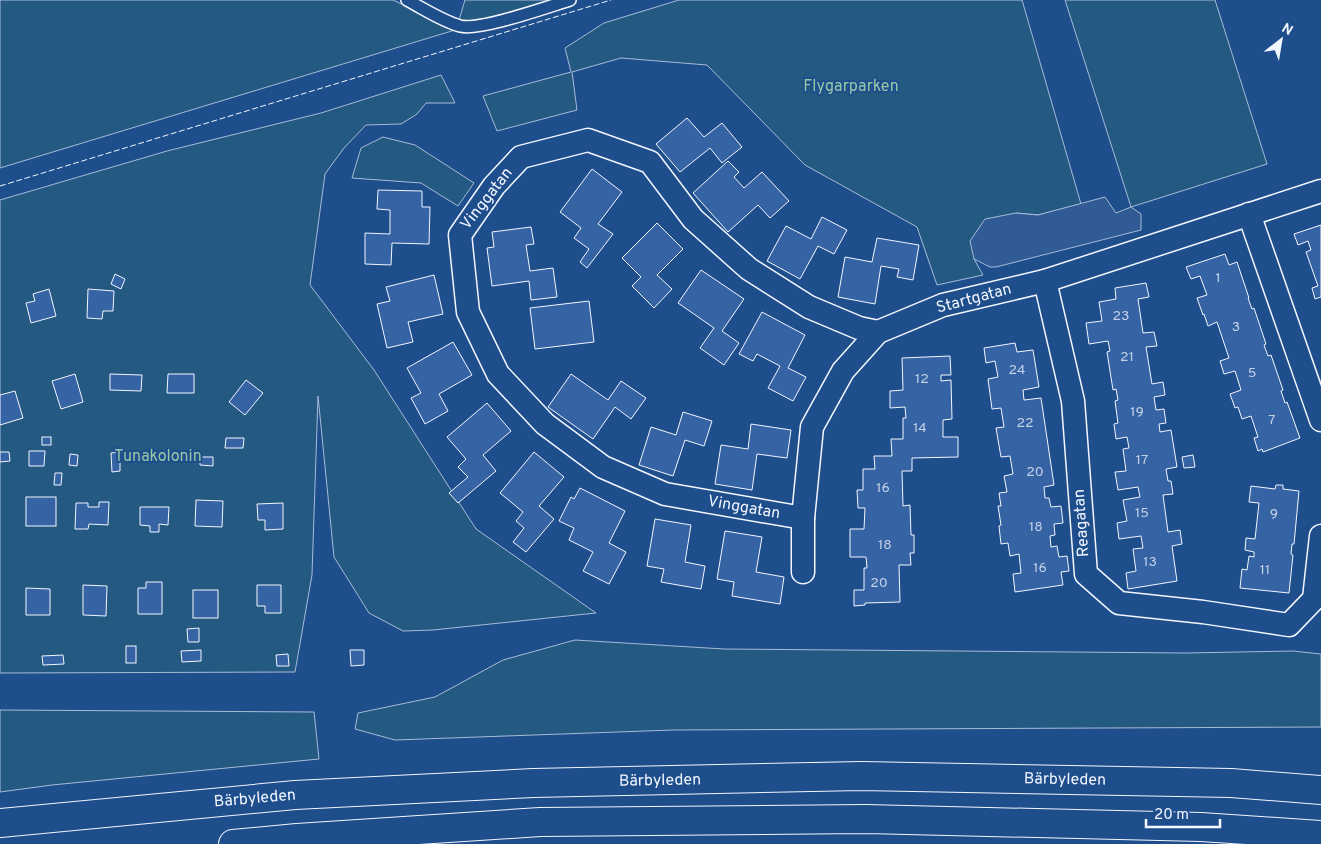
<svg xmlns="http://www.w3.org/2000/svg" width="1321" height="844" font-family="Overpass,sans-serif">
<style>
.green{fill:#245a82;stroke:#a8bbd7}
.parking{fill:#305b95;stroke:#a8bbd7}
.building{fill:#3563a3;stroke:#f2f6ff}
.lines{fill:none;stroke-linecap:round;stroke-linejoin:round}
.lane-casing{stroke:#f2f6ff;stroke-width:14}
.street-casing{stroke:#f2f6ff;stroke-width:25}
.primary-casing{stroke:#f2f6ff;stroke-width:30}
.lane{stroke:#1f4e8c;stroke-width:11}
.street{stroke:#1f4e8c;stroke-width:22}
.primary{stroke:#1f4e8c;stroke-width:28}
.fence{stroke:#f2f6ff;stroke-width:1;stroke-dasharray:6 2.5;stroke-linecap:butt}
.labels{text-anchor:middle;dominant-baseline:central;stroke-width:4;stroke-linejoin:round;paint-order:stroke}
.number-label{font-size:14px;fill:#c3d1e8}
.park-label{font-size:16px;fill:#97c8a6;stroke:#1f4e8c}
.street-label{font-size:16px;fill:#f2f6ff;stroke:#1f4e8c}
</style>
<rect width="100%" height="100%" fill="#1f4e8c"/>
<g class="green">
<polygon points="0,0 393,0 456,30 465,0 554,0 0,168"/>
<polygon points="679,0 1022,0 1081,204 1038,215 1016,213 974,259 983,275 937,285 917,227 805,165 707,65 621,58 572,72 577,110 497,131 483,96 571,72 565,48 604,23"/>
<polygon points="1065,0 1215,0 1267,164 1131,207"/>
<polygon points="441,75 455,103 426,103 417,114 401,124 366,125 344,148 325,174 310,285 374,370 476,529 596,613 433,630 403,631 369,613 334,557 318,396 312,575 295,672 0,673 0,200 167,151 321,113"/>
<polygon points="383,137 415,145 474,183 458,206 421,183 352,178 361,148"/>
<polygon points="575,640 724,649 1186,653 1293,651 1321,654 1321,727 673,730 395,740 355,729 358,713 435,697 503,660"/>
<polygon points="0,710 314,712 319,759 52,785 0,792"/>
</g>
<polygon class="parking" points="1105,197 1116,213 1131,207 1141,214 1141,230 996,267 990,267 974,259 970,241 985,219 1016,213 1038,215"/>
<g class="building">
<polygon points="687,118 704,137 722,123 742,147 722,163 710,148 680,172 656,144"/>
<polygon points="728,161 739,172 734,177 744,188 762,172 789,201 770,218 758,205 728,232 693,193"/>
<polygon points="592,169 622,192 598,224 613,234 587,268 580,262 589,249 574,238 581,228 560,212"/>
<polygon points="378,190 422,191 422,207 430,207 429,244 392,243 391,265 365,264 365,233 390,234 390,210 377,209"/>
<polygon points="822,217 847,230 834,254 818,246 800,279 767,261 786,226 811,239"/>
<polygon points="657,223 683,249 657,275 672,289 654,308 632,286 641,277 622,258"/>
<polygon points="1321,225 1321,297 1315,299 1312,288 1318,286 1306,252 1311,250 1308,241 1298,245 1294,234"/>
<polygon points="531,227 534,244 526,245 530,271 553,268 557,297 531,300 529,281 492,286 487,248 494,247 492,232"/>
<polygon points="877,238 919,245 913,280 897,277 899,269 881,266 875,304 838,297 845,257 872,262"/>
<polygon points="1225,254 1229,265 1237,262 1249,298 1248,298 1252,309 1254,308 1266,344 1264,345 1268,356 1271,355 1283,390 1281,391 1285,403 1287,402 1300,438 1263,452 1262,449 1258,451 1254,438 1258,437 1251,416 1242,419 1238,407 1235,408 1230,394 1241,390 1235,371 1224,374 1220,361 1229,358 1217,322 1208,326 1204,314 1203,315 1197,298 1207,295 1200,276 1191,279 1186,267"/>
<polygon points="701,270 744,299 722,331 739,343 724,365 700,348 714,328 678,303"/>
<polygon points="115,274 125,279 121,289 111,284"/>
<polygon points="434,275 443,314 408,322 413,342 387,348 377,304 390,301 386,287"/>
<polygon points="1146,283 1149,297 1138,299 1143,333 1154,332 1157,346 1146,347 1152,384 1163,382 1165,395 1154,397 1156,410 1164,409 1166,423 1159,424 1160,432 1171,430 1177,467 1166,469 1168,481 1171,481 1173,494 1163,495 1168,532 1180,530 1182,544 1172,546 1177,581 1128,589 1126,573 1136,571 1133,549 1143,548 1141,536 1119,539 1117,523 1127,521 1123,500 1140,497 1138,487 1118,490 1115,472 1126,471 1123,449 1129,448 1127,437 1116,439 1114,424 1118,423 1115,401 1118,400 1116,389 1113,390 1107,352 1110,351 1108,341 1089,344 1086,323 1102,321 1099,302 1116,299 1115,288"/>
<polygon points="49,289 56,316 31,323 26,303 35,301 33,294"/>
<polygon points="88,289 114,291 113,311 103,311 102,319 87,318"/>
<polygon points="589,301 594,342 535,349 530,308"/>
<polygon points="762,312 805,335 788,368 806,377 793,401 768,388 780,366 757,354 753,361 739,354"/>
<polygon points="453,342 472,375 439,394 448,411 425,424 411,398 421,393 407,368"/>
<polygon points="1015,343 1017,352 1033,350 1039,387 1023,390 1024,400 1041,398 1054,485 1044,487 1045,498 1049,498 1051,507 1061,506 1063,523 1054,524 1055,535 1050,536 1051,547 1057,546 1059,557 1067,556 1069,571 1061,572 1063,585 1015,592 1013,574 1021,573 1019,554 1010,556 1008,543 1001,544 999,526 1001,525 998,506 1001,506 999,493 1007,492 1004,476 1013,474 1010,456 1001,457 996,428 1004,427 1001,408 992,409 988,379 998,377 995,361 986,363 984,348"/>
<polygon points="950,356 951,375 941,375 941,381 951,380 952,419 943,420 943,437 958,437 958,457 912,458 912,471 902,471 903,506 910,505 911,535 914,535 914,553 910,553 911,565 899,565 900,602 865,603 865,605 854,606 854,590 864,590 864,568 867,568 866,557 850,557 850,529 864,529 865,508 858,508 857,490 863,490 863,469 875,469 874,456 892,456 891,439 903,439 903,418 906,418 905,407 890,408 890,391 903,390 902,358"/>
<polygon points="75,374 83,402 61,409 52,381"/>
<polygon points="110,374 142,375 141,391 110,390"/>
<polygon points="168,374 194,374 194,393 167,393"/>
<polygon points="571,374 608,400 621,381 646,398 631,419 615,407 593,439 548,407"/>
<polygon points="246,380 263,393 245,415 229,402"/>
<polygon points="15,391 23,418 0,425 0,395"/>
<polygon points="487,403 511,431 483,455 496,471 458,503 449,493 468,477 458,467 466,459 447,437"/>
<polygon points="683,412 712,421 704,446 685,440 673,476 639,465 651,427 676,435"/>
<polygon points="751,424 791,430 787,458 757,454 752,490 715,484 721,445 748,449"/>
<rect x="42" y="437" width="9" height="8"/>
<polygon points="226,438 244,438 243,448 225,448"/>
<polygon points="29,451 45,451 44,466 29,466"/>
<polygon points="0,452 9,452 10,461 0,462"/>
<polygon points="120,452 120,471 112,472 111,453"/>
<polygon points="534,452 564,477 539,506 554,519 526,552 513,542 524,528 516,521 523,512 500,493"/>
<polygon points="70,454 78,455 77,466 69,465"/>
<polygon points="1193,455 1195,467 1184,468 1182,457"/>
<polygon points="200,457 213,457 213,466 200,465"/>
<polygon points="55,473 62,473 61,485 54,485"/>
<polygon points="1276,485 1283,485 1283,489 1299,491 1294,544 1292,544 1291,554 1293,555 1289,593 1240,588 1242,569 1247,570 1249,556 1254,557 1254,552 1245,550 1246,538 1255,539 1259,503 1249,502 1251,486 1275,489"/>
<polygon points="580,488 625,511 609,543 626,552 609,584 583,571 593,552 569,540 574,528 559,521 571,497 574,499"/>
<rect x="26" y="497" width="30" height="29"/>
<polygon points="196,500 223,501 222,527 195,526"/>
<polygon points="99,502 109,502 108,525 89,524 88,529 75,529 76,503 88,503 88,507 99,507"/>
<polygon points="283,503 283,529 265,530 265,520 258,520 257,504"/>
<polygon points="140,507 169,507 168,525 159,524 159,532 150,532 150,526 140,525"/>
<polygon points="655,519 691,525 685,562 705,566 701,589 661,582 664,569 647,566"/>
<polygon points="725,531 762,537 756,572 784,577 780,604 732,596 734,582 717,579"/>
<polygon points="146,582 162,582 162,614 138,614 138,588 146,588"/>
<polygon points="83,585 107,586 106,616 83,615"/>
<polygon points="257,585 281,585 281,613 265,613 265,606 257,606"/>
<polygon points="26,588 50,589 50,615 26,615"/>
<rect x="193" y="590" width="25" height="28"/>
<polygon points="199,628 199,642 188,642 187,629"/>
<rect x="126" y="646" width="10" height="17"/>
<polygon points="201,650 201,661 182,662 181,651"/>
<polygon points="350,650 364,650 364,665 351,666"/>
<polygon points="288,654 289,666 277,666 276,655"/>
<polygon points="63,655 64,664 43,665 42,656"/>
</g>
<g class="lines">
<defs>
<path id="lane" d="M407,0C424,9 442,21 460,26C480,31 547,7 570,0"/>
<g id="street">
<polyline points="1249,214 1321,420"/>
<polyline points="1045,281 1073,401 1086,574 1119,603 1203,612 1289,625 1314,599 1321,536"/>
<polyline points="803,518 665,494 603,467 545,424 498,374 468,312 460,235 494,186 521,157 588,140 650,162 693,219 749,269 809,307 859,328 878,332"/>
<polyline points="803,572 803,518 812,427 843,371 878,332 943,305 1045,281 1321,191"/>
</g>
<g id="primary">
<polyline points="0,823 295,795 533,783 861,776 1231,783 1321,790"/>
<polyline points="233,844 297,838 540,822 866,819 1201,827 1321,835"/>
</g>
</defs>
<use href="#lane" class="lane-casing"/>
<use href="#street" class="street-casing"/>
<use href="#primary" class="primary-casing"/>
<use href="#lane" class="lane"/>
<use href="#street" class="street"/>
<use href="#primary" class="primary"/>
<polyline class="fence" points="0,186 611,0"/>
</g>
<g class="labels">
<g class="number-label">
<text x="1218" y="278">1</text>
<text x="1121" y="316">23</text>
<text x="1236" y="327">3</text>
<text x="1127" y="357">21</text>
<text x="1017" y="370">24</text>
<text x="1252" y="373">5</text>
<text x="922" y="379">12</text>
<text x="1137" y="412">19</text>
<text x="1272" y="420">7</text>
<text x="1025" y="423">22</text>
<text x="920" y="428">14</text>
<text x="1142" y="460">17</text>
<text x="1035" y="472">20</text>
<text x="883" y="488">16</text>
<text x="1142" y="513">15</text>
<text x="1274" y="514">9</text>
<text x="1036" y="527">18</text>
<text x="885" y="545">18</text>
<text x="1150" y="562">13</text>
<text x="1040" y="568">16</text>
<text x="1265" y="570">11</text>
<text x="879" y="583">20</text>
</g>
<g class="park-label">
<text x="851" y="87">Flygarparken</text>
<text x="158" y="457">Tunakolonin</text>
</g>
<g class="street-label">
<text transform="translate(487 199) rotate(-52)">Vinggatan</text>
<text transform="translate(974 299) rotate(-15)">Startgatan</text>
<text transform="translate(744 508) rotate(10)">Vinggatan</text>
<text transform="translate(1082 523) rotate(-94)">Reagatan</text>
<text transform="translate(1065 780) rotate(1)">Bärbyleden</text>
<text transform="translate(660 781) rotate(-1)">Bärbyleden</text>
<text transform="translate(255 799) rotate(-5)">Bärbyleden</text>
</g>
</g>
<g transform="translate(1281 40) rotate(31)" stroke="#1f4e8c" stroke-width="4" paint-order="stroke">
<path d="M0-4L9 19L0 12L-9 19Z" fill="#f2f6ff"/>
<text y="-8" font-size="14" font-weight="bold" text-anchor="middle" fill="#f2f6ff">N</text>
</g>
<path d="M1146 819v8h74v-8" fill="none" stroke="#f2f6ff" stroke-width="2.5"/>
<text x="1154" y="819" font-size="15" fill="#f2f6ff" stroke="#1f4e8c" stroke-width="4" paint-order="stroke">20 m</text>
</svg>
